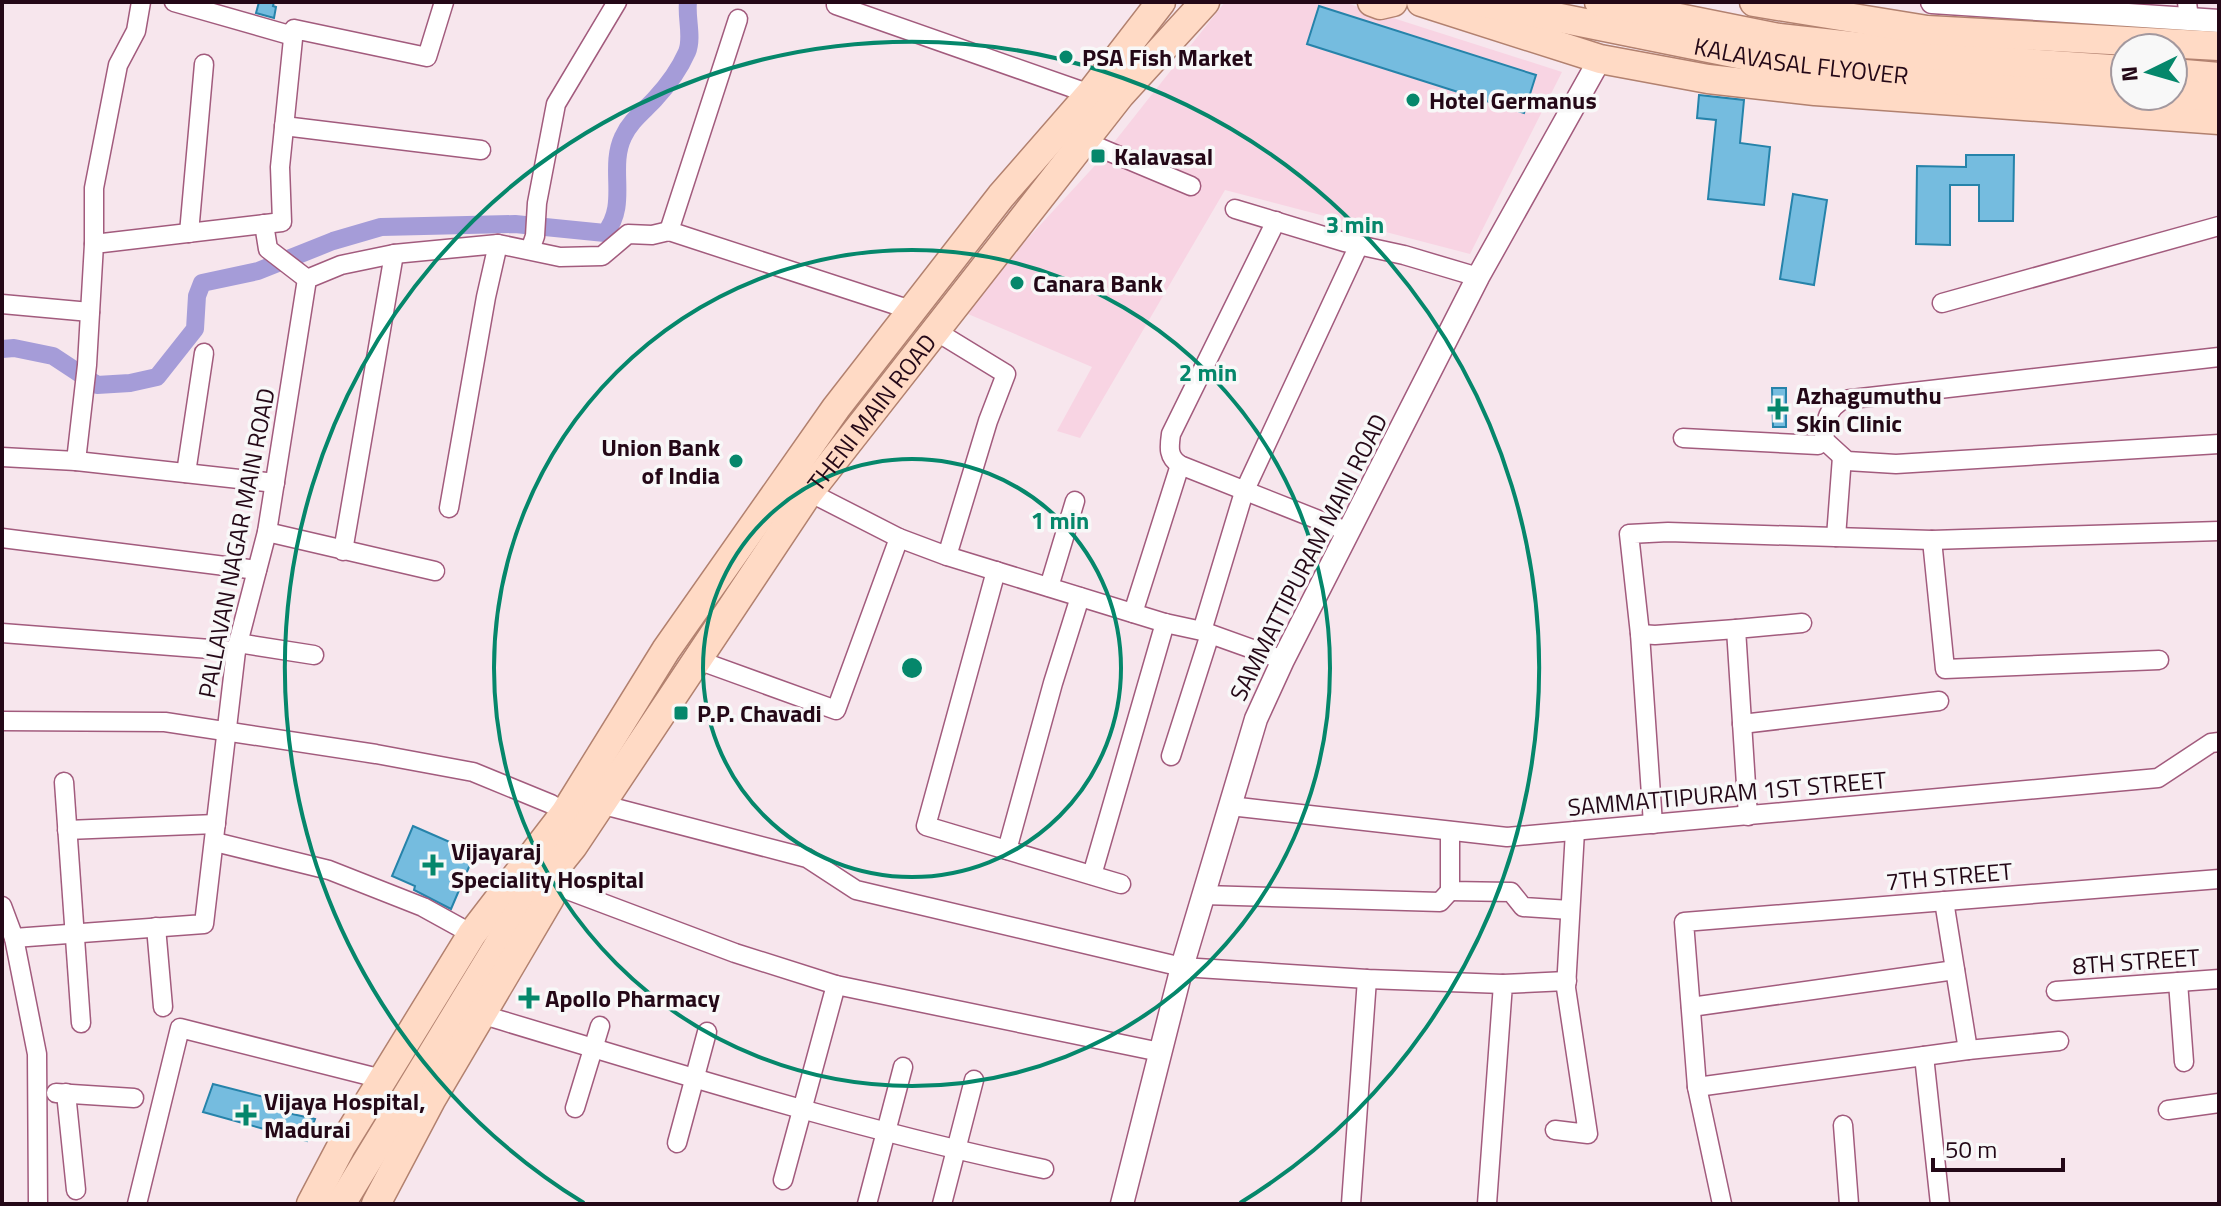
<svg xmlns="http://www.w3.org/2000/svg" width="2221" height="1206" font-family="'Titillium Web',sans-serif">
<style>
.built{fill:#f8d4e3}
.lines{fill:none;stroke-linecap:round;stroke-linejoin:round}
.canal{stroke:#a59cd8;stroke-width:18}
.building{fill:#75bcdf;stroke:#2683aa;stroke-width:2}
.minor-casing{stroke:#a25b7d;stroke-width:21}
.tertiary-casing{stroke:#a25b7d;stroke-width:25}
.primary-casing{stroke:#b2816f;stroke-width:31}
.minor{stroke:#fff;stroke-width:18}
.tertiary{stroke:#fff;stroke-width:22}
.primary{stroke:#ffdac5;stroke-width:28}
.ring{fill:none;stroke:#05876b;stroke-width:4}
.poi-dot{fill:#05876b;stroke:#f8f8f8;stroke-width:3}
.labels{text-anchor:middle;dominant-baseline:central;stroke-width:7;stroke-linejoin:round;paint-order:stroke}
.poi-label{font-size:24px;font-weight:bold;fill:#240817;stroke:#f8f8f8;text-anchor:start}
.street-label{font-size:24px;fill:#240817;stroke:#f8f8f8}
.centre{fill:#05876b;stroke:#f8f8f8;stroke-width:4}
.ring-label{font-size:24px;text-anchor:middle;font-weight:bold;fill:#05876b;stroke:#f8f8f8;stroke-width:7;stroke-linejoin:round;paint-order:stroke}
</style>
<rect width="100%" height="100%" fill="#f7e6ed"/>
<polygon class="built" points="1225,2 1343,2 1562,72 1470,254 1225,190 1080,438 1057,431 1092,367 961,311 1100,160"/>
<g class="lines">
<path class="canal" d="M2,349L14,348L53,356L97,385L130,383L157,377L195,329L197,296L202,283L258,271L333,241L381,227L515,224L605,233C629,204 608,169 623,137C630,121 644,111 655,99C667,86 680,68 687,52C693,37 686,18 688,2"/>
</g>
<g class="building">
<polygon points="259,2 274,2 273,6 276,7 274,18 256,13"/>
<polygon points="1319,6 1536,75 1524,113 1307,44"/>
<polygon points="1699,95 1744,100 1740,143 1770,147 1764,205 1708,199 1716,120 1697,118"/>
<polygon points="1966,155 2014,155 2013,221 1979,221 1979,185 1950,185 1950,245 1916,244 1917,166 1966,167"/>
<polygon points="1793,194 1827,200 1814,285 1780,279"/>
<polygon points="1772,388 1786,388 1786,427 1773,427"/>
<polygon points="413,826 475,853 451,909 414,890 415,886 392,876"/>
<polygon points="213,1084 276,1100 274,1110 315,1119 307,1141 203,1112"/>
</g>
<g class="lines">
<defs>
<g id="minor">
<polyline points="174,2 293,36"/>
<polyline points="2187,2 2189,19"/>
<polyline points="836,5 1090,94"/>
<polyline points="284,126 481,150"/>
<polyline points="1086,142 1191,186"/>
<polyline points="1235,209 1344,242 1404,255 1478,277"/>
<path d="M1276,221L1171,434C1169,448 1168,457 1180,465L1349,532"/>
<polyline points="264,224 268,249 307,279"/>
<polyline points="669,231 738,19"/>
<polyline points="189,233 204,64"/>
<polyline points="94,244 94,188 118,65 136,31 141,2"/>
<polyline points="530,250 535,236 537,203 556,104 617,2"/>
<polyline points="1942,303 2219,226"/>
<polyline points="2,304 90,312"/>
<polyline points="934,330 1006,374 988,421 947,556"/>
<path d="M1683,438L1818,445L1824,440C1826,422 1826,409 1843,400L2219,357"/>
<polyline points="1824,440 1847,461 1896,464 2219,444"/>
<polyline points="2,457 76,461 275,483"/>
<polyline points="76,461 87,365 94,244 282,222 280,167 294,29 427,57 444,2"/>
<polyline points="186,473 204,353"/>
<polyline points="809,492 899,538 947,556 1165,623 1202,631 1283,660"/>
<polyline points="449,508 486,297 498,244"/>
<polyline points="267,532 435,571"/>
<polyline points="1836,537 1842,457"/>
<polyline points="2,538 257,570"/>
<polyline points="1932,540 1945,669 2159,660"/>
<polyline points="343,551 394,254"/>
<polyline points="996,571 926,826 1121,884"/>
<polyline points="1049,587 1075,501"/>
<polyline points="1133,613 1180,465"/>
<polyline points="1202,631 1244,492 1359,245"/>
<polyline points="2,633 236,651"/>
<polyline points="1640,634 1655,635 1736,629"/>
<polyline points="238,643 314,655"/>
<polyline points="695,659 836,710 899,538"/>
<polyline points="2,721 165,722 376,754 473,772 551,804 573,818"/>
<polyline points="1742,724 1939,701"/>
<polyline points="1171,756 1210,634"/>
<polyline points="64,782 81,1023"/>
<polyline points="600,804 807,858 856,890 1182,967 1367,979 1503,984"/>
<polyline points="1230,806 1507,837 2158,778 2211,743 2219,742"/>
<polyline points="1748,816 1736,629 1802,623"/>
<polyline points="1653,824 1640,634 1629,534 1668,532 1932,540 2219,531"/>
<polyline points="67,830 216,824"/>
<polyline points="1450,831 1450,891 1511,892 1523,907 1570,910"/>
<polyline points="215,842 329,870 423,907 472,934"/>
<polyline points="1007,850 1053,683 1080,597"/>
<polyline points="1092,875 1165,623"/>
<polyline points="557,886 735,953 836,985"/>
<polyline points="1203,895 1440,902 1450,891"/>
<polyline points="2,906 14,938 204,924 236,651 267,532 307,279 341,265 394,254 498,244 560,257 602,256 628,234 652,235 669,231 914,311"/>
<polyline points="156,927 163,1007"/>
<polyline points="14,938 37,1054 38,1204"/>
<polyline points="2178,982 2184,1062"/>
<polyline points="2056,991 2219,979"/>
<polyline points="1691,1007 1955,970"/>
<path d="M480,1014C667,1070 853,1129 1044,1169"/>
<polyline points="1968,1050 2059,1041"/>
<polyline points="1924,1056 1940,1204"/>
<polyline points="1697,1087 1684,922 2219,879"/>
<polyline points="56,1093 134,1098"/>
<polyline points="66,1093 76,1190"/>
<polyline points="575,1108 600,1026"/>
<polyline points="2168,1110 2219,1103"/>
<polyline points="1843,1125 1849,1204"/>
<polyline points="1555,1130 1588,1134 1566,988 1575,831"/>
<polyline points="677,1143 707,1032"/>
<polyline points="783,1180 836,985 1160,1052"/>
<polyline points="137,1204 180,1028 382,1079"/>
<polyline points="867,1204 903,1067"/>
<polyline points="942,1204 974,1080"/>
<polyline points="1351,1204 1367,979"/>
<polyline points="1487,1204 1503,984 1567,981"/>
<polyline points="1722,1204 1697,1087 1968,1050 1944,901"/>
</g>
<g id="tertiary">
<polyline points="1932,2 2219,21"/>
<polyline points="1122,1204 1182,967 1256,719 1283,660 1478,277 1600,59"/>
</g>
<g id="primary">
<polyline points="1372,2 1380,5 1393,2"/>
<polyline points="1421,2 1600,59 1708,79 1815,91 2219,120"/>
<path id="s1" d="M1481,2L1773,61L1970,82L2125,91"/>
<polyline points="1599,2 1779,38 1969,59 2125,70"/>
<polyline points="1754,2 1927,30 2219,46"/>
<polyline points="2173,73 2219,77"/>
<polyline points="2173,94 2219,97"/>
<polyline points="311,1204 341,1147 472,934 565,813 666,650 836,408 1001,196 1090,94 1161,2"/>
<path id="s2" d="M341,1204L515,918L573,846L809,492L1120,95L1205,2"/>
<polyline points="376,1204 431,1100 550,898"/>
</g>
</defs>
<use href="#minor" class="minor-casing"/>
<use href="#tertiary" class="tertiary-casing"/>
<use href="#primary" class="primary-casing"/>
<use href="#minor" class="minor"/>
<use href="#tertiary" class="tertiary"/>
<use href="#primary" class="primary"/>
</g>
<g class="ring">
<circle cx="912" cy="668" r="209"/>
<circle cx="912" cy="668" r="418"/>
<path d="M584 1203A627 627 0 1 1 1240 1203"/>
</g>
<g class="poi-dot">
<circle cx="1066" cy="57" r="8"/>
<circle cx="1413" cy="100" r="8"/>
<rect x="1090" y="148" width="16" height="16" rx="4"/>
<circle cx="1017" cy="283" r="8"/>
<path d="M1774 397h8v8h8v8h-8v8h-8v-8h-8v-8h8z"/>
<circle cx="736" cy="461" r="8"/>
<rect x="673" y="705" width="16" height="16" rx="4"/>
<path d="M429 853h8v8h8v8h-8v8h-8v-8h-8v-8h8z"/>
<path d="M525 986h8v8h8v8h-8v8h-8v-8h-8v-8h8z"/>
<path d="M242 1103h8v8h8v8h-8v8h-8v-8h-8v-8h8z"/>
</g>
<g class="labels">
<g class="poi-label">
<text x="1082" y="57">PSA Fish Market</text>
<text x="1429" y="100">Hotel Germanus</text>
<text x="1114" y="156">Kalavasal</text>
<text x="1033" y="283">Canara Bank</text>
<text x="1796" y="395">Azhagumuthu<tspan x="1796" dy="28">Skin Clinic</tspan></text>
<text x="720" y="447" text-anchor="end">Union Bank<tspan x="720" dy="28">of India</tspan></text>
<text x="697" y="713">P.P. Chavadi</text>
<text x="451" y="851">Vijayaraj<tspan x="451" dy="28">Speciality Hospital</tspan></text>
<text x="545" y="998">Apollo Pharmacy</text>
<text x="264" y="1101">Vijaya Hospital,<tspan x="264" dy="28">Madurai</tspan></text>
</g>
<g class="street-label">
<text stroke="none"><textPath href="#s1" startOffset="326">KALAVASAL FLYOVER</textPath></text>
<text stroke="none"><textPath href="#s2" startOffset="954">THENI MAIN ROAD</textPath></text>
<text transform="translate(236 543) rotate(-79)">PALLAVAN NAGAR MAIN ROAD</text>
<text transform="translate(1308 557) rotate(-63)">SAMMATTIPURAM MAIN ROAD</text>
<text transform="translate(1727 793) rotate(-5)">SAMMATTIPURAM 1ST STREET</text>
<text transform="translate(1949 876) rotate(-5)">7TH STREET</text>
<text transform="translate(2136 961) rotate(-4)">8TH STREET</text>
</g>
</g>
<circle cx="912" cy="668" r="12" class="centre"/>
<g class="ring-label">
<text x="1355" y="233">3 min</text>
<text x="1208" y="381">2 min</text>
<text x="1060" y="529">1 min</text>
</g>
<rect width="2221" height="1206" fill="none" stroke="#240817" stroke-width="8"/>
<g transform="translate(2149 72) rotate(265)"><circle r="38" fill="#f8f8f8" stroke="#a3989e" stroke-width="2"/>
<path d="M0-6L14 30L0 20L-14 30Z" fill="#05876b"/>
<text y="-12" font-size="22" font-weight="bold" text-anchor="middle" fill="#240817">N</text>
</g>
<path d="M1933 1158v12h130v-12" fill="none" stroke="#240817" stroke-width="4"/>
<text x="1945" y="1158" font-size="24" fill="#240817" stroke="#f8f8f8" stroke-width="6" paint-order="stroke">50 m</text>
</svg>
